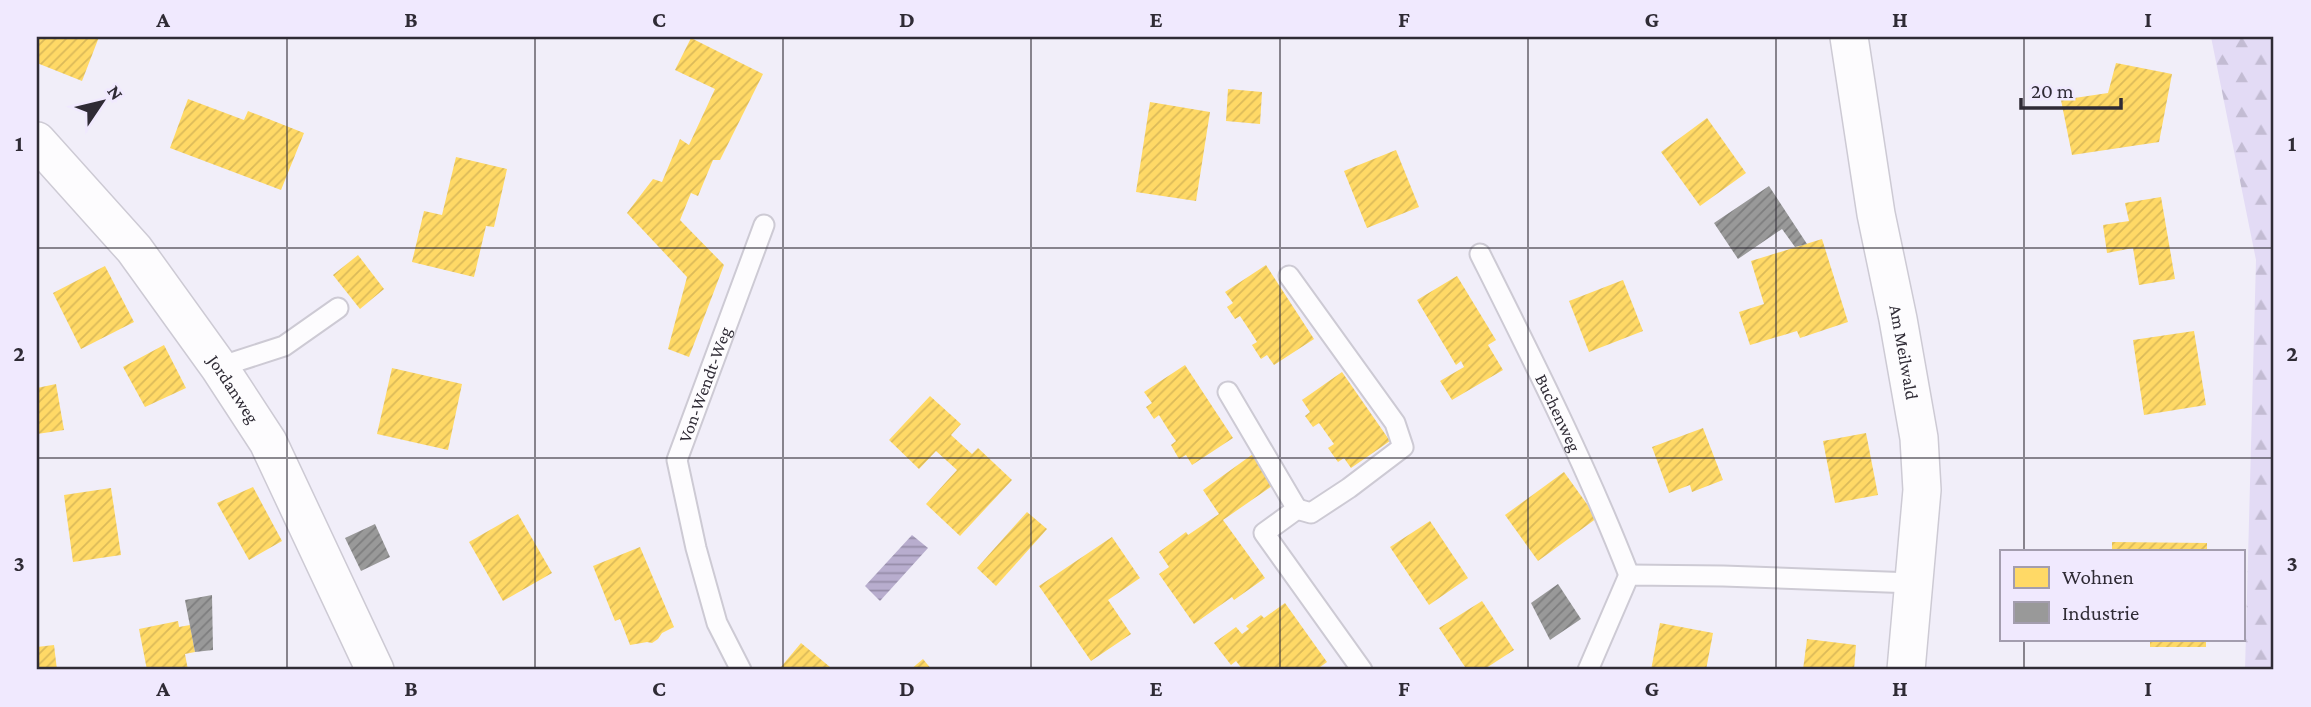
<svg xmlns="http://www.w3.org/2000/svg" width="2311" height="707" font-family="'Crimson Pro',serif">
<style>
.forest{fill:url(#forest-firs)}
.water{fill:url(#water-rules)}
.homes{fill:url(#homes-hatch)}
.industry{fill:url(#industry-hatch)}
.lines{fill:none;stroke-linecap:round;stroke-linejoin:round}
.service-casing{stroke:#cdcad4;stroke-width:23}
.minor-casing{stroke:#cdcad4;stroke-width:40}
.service{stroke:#fdfcfe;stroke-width:19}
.minor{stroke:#fdfcfe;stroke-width:37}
.grid{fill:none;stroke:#2f2b35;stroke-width:2;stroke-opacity:0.55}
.labels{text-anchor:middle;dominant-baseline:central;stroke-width:7;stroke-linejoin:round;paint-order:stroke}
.street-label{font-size:18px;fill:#2f2b35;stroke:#f0e9fe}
.neatline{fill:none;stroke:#2f2b35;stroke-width:2.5}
.grid-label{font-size:23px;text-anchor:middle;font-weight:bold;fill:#2f2b35}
</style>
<defs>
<pattern id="forest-firs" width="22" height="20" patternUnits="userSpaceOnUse" patternTransform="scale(1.75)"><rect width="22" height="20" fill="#e3dbf5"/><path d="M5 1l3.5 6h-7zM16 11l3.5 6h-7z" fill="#c3bcd3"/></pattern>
<pattern id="water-rules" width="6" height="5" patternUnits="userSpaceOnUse" patternTransform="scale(1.75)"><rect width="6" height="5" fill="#b8adce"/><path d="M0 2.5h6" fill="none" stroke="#968da8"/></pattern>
<pattern id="homes-hatch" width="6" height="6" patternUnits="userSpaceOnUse" patternTransform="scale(1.75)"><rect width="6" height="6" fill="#ffd966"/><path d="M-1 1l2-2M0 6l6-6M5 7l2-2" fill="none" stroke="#dbba59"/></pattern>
<pattern id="industry-hatch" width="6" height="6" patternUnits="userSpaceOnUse" patternTransform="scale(1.75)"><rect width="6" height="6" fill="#999"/><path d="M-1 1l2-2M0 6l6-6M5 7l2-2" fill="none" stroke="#7d7d7e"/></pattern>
</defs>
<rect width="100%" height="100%" fill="#f1eef9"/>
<polygon class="forest" points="2211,37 2274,37 2274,670 2245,670 2256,260"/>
<polygon class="water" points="912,535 928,548 880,601 865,586"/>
<g class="homes">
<polygon points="37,37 99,37 82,81 37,63"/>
<polygon points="691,38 763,74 720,160 713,160 698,196 691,193 680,220 724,265 689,357 668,349 687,277 627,213 653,179 662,182 680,139 689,145 715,89 675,70"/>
<polygon points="2116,63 2172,74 2159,142 2072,155 2061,100 2108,93"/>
<polygon points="1228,89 1262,92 1260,124 1226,121"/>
<polygon points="188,99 244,120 248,111 304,133 281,190 170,148"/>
<polygon points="1150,102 1210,112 1196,201 1136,192"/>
<polygon points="1707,118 1746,173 1700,206 1661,152"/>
<polygon points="1396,150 1419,207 1367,228 1344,171"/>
<polygon points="456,157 507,169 494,227 486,226 474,277 412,262 424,211 442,215"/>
<polygon points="2161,197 2175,279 2139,285 2133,248 2107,253 2103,225 2129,221 2125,203"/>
<polygon points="1822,239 1848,322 1800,338 1797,331 1750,345 1739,312 1764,304 1751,261"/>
<polygon points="358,255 384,289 360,309 333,275"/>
<polygon points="1266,265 1314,339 1274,365 1267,355 1261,359 1252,345 1257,342 1250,331 1240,316 1235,319 1227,307 1233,303 1225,292"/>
<polygon points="105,266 134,322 81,349 53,293"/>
<polygon points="1457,276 1496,340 1488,345 1503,370 1452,400 1440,381 1464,367 1461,361 1456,365 1417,300"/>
<polygon points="1623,280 1643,331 1589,352 1569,301"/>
<polygon points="2194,331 2206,405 2144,415 2133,340"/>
<polygon points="164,345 186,388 145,407 123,367"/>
<polygon points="1185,365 1233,438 1192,465 1186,455 1179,459 1171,445 1176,441 1169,431 1159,415 1154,419 1146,407 1152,403 1144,392"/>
<polygon points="392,368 462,384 448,450 377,434"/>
<polygon points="1342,372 1390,441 1351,468 1344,458 1338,462 1328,448 1334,444 1319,423 1313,427 1305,416 1310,412 1302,400"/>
<polygon points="56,384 64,430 37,434 37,388"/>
<polygon points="930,396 961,424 951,435 972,454 978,448 1012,480 960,536 926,504 957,470 936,451 919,469 889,440"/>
<polygon points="1703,428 1723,480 1692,492 1690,485 1669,493 1652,447"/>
<polygon points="1866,433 1878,495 1835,503 1823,441"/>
<polygon points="1253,454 1275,484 1223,520 1265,578 1234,600 1232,597 1194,624 1159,574 1169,567 1159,552 1186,532 1188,535 1219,514 1203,490"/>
<polygon points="1564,472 1597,518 1538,561 1505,515"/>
<polygon points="253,487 282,541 249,560 217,503"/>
<polygon points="111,488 121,555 73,562 64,495"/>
<polygon points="1027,512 1047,529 996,586 977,568"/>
<polygon points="518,514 552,573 503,601 469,542"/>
<polygon points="1430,521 1468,578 1429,605 1390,547"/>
<polygon points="1112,537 1140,578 1108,600 1131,634 1091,661 1039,586"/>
<polygon points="2112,542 2207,543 2207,551 2112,551"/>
<polygon points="640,547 674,627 662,633 658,639 652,643 647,642 630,645 620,619 615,621 593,566"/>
<polygon points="1482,601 1514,650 1483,670 1467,670 1439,628"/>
<polygon points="1285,603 1327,662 1316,670 1243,670 1236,661 1231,665 1214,643 1236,627 1242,634 1249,629 1246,626 1261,615 1264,618"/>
<polygon points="178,621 179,627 190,625 195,652 185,654 188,670 147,670 139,629"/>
<polygon points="1660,623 1713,633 1706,670 1651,670"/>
<polygon points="1807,639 1856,645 1854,670 1803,670"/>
<rect x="2150" y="639" width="56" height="8"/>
<polygon points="801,643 830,667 827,670 785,670 781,667"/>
<polygon points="54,645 57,670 37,670 37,647"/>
<polygon points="923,659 932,670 910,670"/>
</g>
<g class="industry">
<polygon points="1769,186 1807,244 1795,247 1782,229 1738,259 1714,223"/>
<polygon points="375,524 390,557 361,571 345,538"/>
<polygon points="1558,584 1581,619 1550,640 1531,603"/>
<polygon points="212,595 213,650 195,652 185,600"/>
</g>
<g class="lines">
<defs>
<g id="service">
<path id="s1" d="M1480,254C1533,360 1586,465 1629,575"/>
<polyline points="1289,276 1395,423 1403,447 1349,488 1311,513 1297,509 1264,533 1362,670"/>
<polyline points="219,367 284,346 338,308"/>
<polyline points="1228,392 1297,509"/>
<path id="s2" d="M741,670L717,623L696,548L677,460L764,225"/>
<polyline points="1588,670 1629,575 1723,576 1913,583"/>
</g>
<g id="minor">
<path id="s3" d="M1849,37L1876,214L1898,319L1919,438L1922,490L1906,670"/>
<path id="s4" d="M37,141L134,249L219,367L268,442L375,670"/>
</g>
</defs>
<use href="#service" class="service-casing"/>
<use href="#minor" class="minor-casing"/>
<use href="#service" class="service"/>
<use href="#minor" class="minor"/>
</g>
<path class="grid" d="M287,37V670M535,37V670M783,37V670M1031,37V670M1280,37V670M1528,37V670M1776,37V670M2024,37V551M37,248H2274M37,458H2274M2024,639V670"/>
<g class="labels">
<g class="street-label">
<text stroke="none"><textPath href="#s3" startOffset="320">Am Meilwald</textPath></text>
<text stroke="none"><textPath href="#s2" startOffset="301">Von-Wendt-Weg</textPath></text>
<text stroke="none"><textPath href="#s4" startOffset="317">Jordanweg</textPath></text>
<text stroke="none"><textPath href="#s1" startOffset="177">Buchenweg</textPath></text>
</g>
</g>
<rect width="2311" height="707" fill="none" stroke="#f0e9fe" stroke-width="77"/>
<rect x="2000" y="550" width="245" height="91" fill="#f0e9fe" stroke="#a39dae" stroke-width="2"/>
<rect x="2014" y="567" width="35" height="21" fill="#ffd966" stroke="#a39dae" stroke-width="2"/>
<text x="2062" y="584" font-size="21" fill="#2f2b35">Wohnen</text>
<rect x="2014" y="602" width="35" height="21" fill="#999999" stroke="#a39dae" stroke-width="2"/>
<text x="2062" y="620" font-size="21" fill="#2f2b35">Industrie</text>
<g transform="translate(102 102) rotate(55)" stroke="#f0e9fe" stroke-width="5" paint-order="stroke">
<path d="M0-5L12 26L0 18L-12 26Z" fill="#2f2b35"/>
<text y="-10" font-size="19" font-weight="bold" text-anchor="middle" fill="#2f2b35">N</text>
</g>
<path d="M2021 98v10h100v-10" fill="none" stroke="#2f2b35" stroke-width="3.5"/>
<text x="2031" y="98" font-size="21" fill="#2f2b35" stroke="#f0e9fe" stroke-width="5" paint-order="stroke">20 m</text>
<rect x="38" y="38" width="2234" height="630" class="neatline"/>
<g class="grid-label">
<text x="163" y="27">A</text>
<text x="411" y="27">B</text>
<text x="659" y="27">C</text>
<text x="907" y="27">D</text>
<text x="1156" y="27">E</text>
<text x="1404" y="27">F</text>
<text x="1652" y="27">G</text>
<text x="1900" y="27">H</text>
<text x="2148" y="27">I</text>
<text x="19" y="151">1</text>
<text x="2292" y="151">1</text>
<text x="19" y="361">2</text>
<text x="2292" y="361">2</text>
<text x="19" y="571">3</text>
<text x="2292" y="571">3</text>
<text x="163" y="696">A</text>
<text x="411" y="696">B</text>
<text x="659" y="696">C</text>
<text x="907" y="696">D</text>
<text x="1156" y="696">E</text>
<text x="1404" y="696">F</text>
<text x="1652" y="696">G</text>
<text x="1900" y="696">H</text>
<text x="2148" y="696">I</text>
</g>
</svg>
